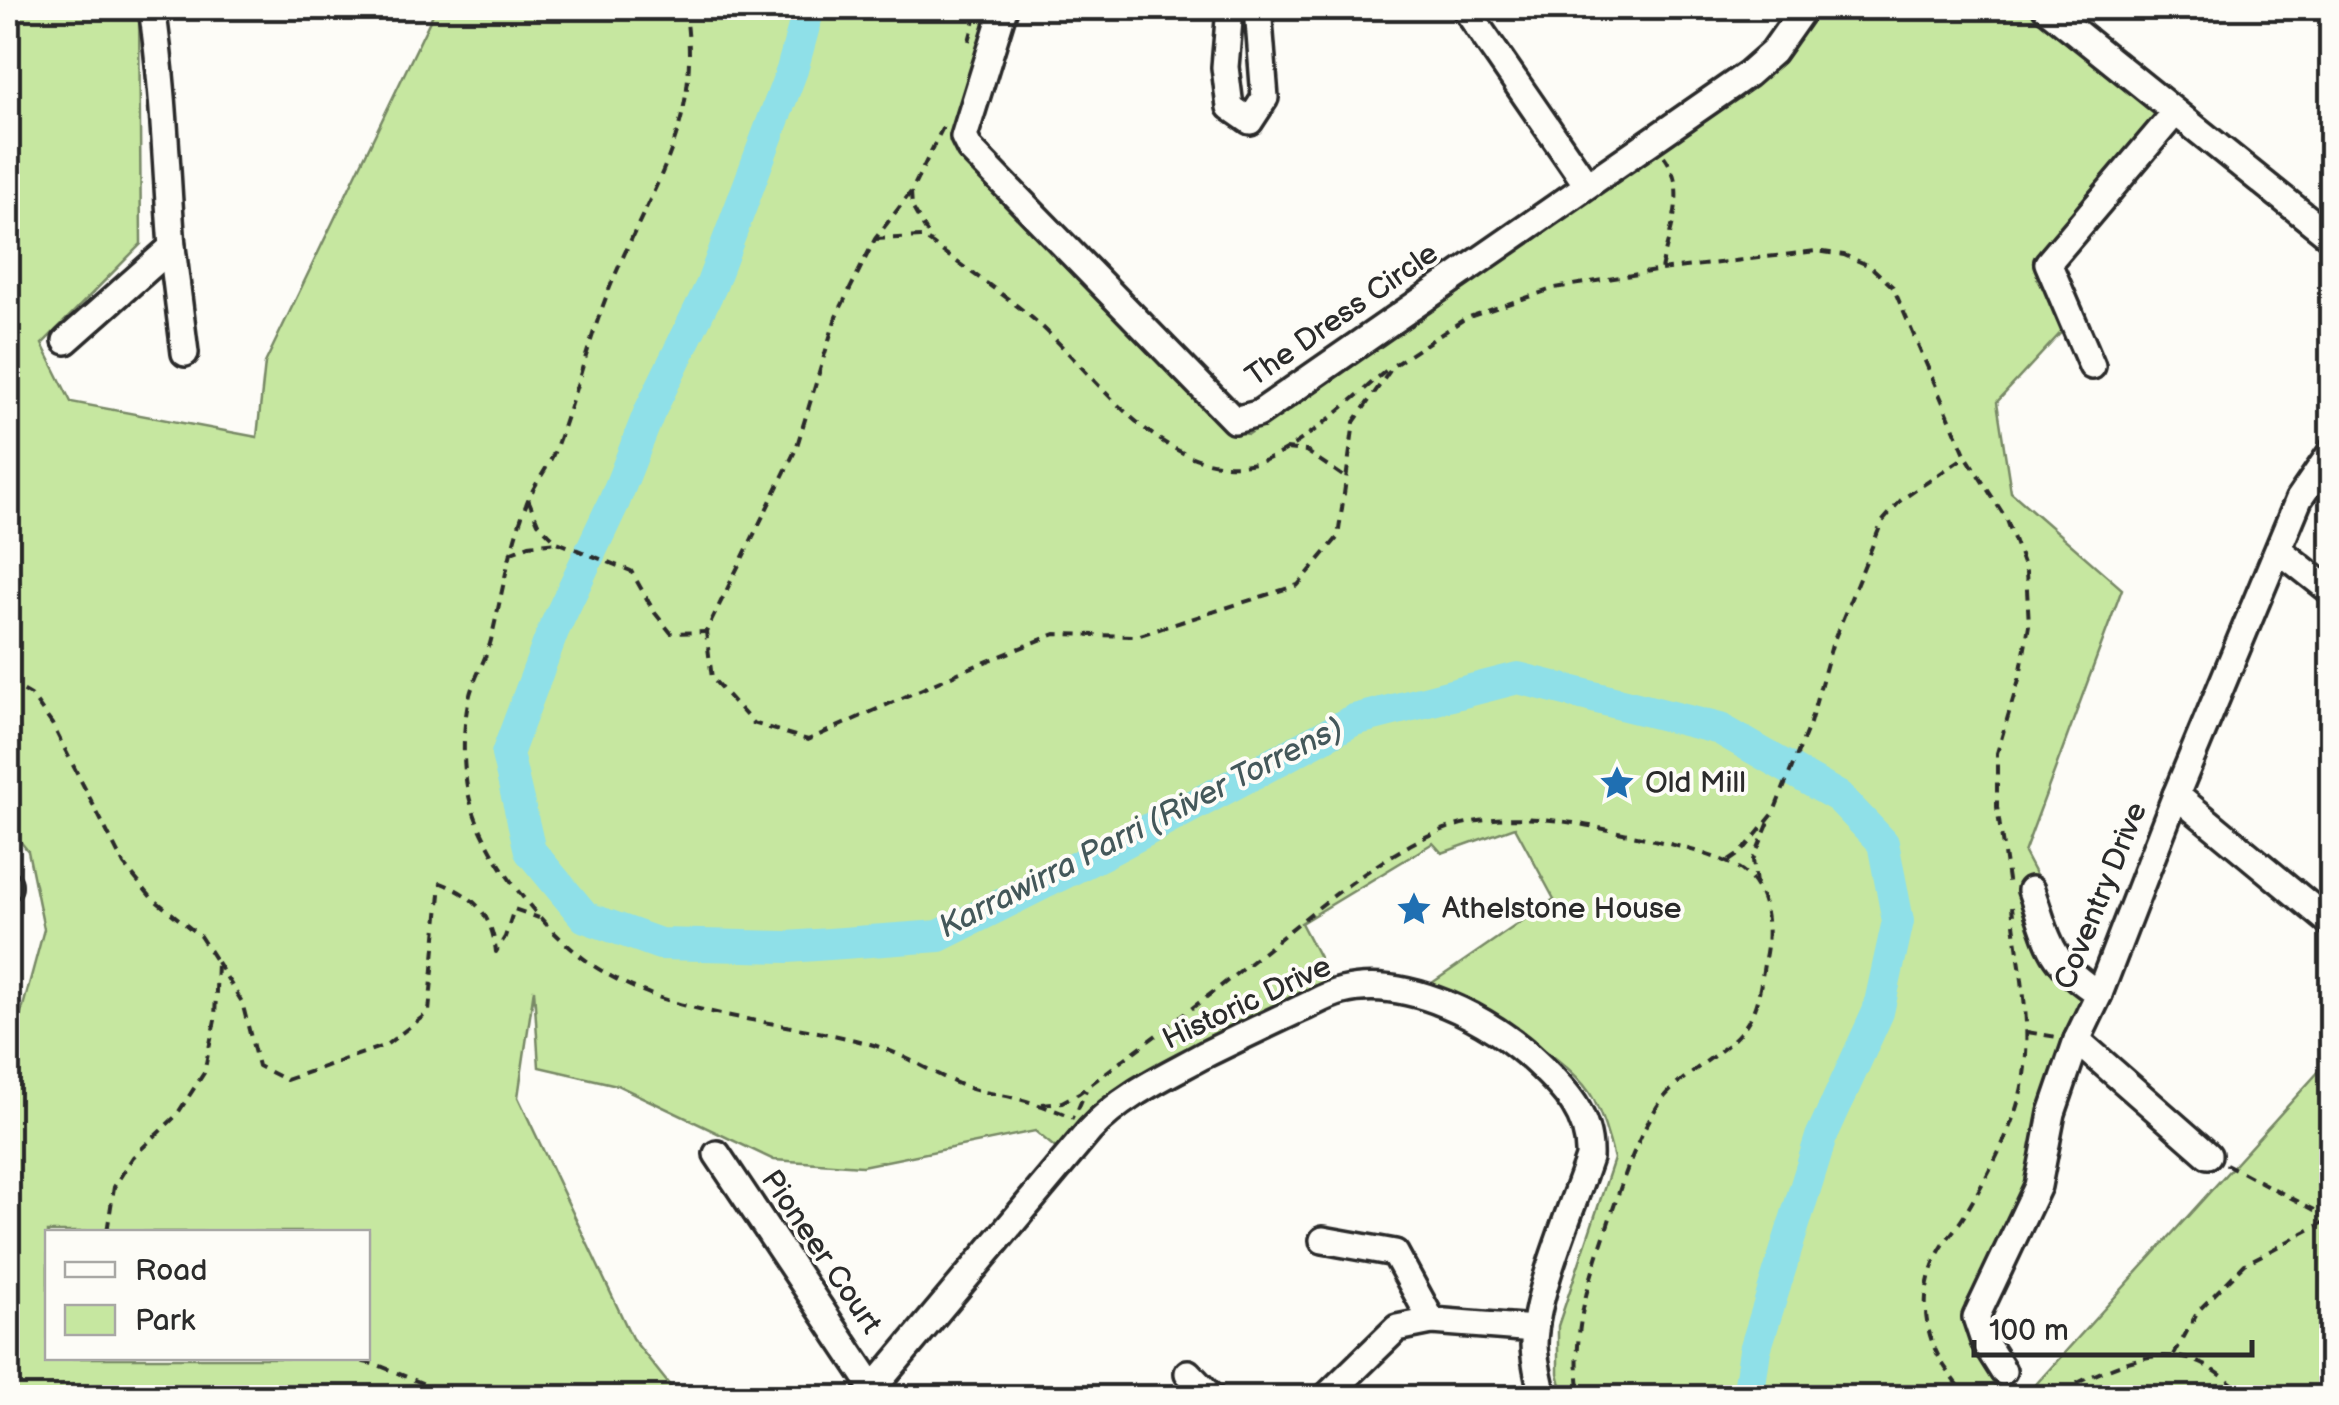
<svg xmlns="http://www.w3.org/2000/svg" width="2339" height="1405" font-family="'Balsamiq Sans',sans-serif">
<style>
.green{fill:#c6e7a0;stroke:#788966;stroke-width:2.5;fill-rule:evenodd}
.lines{fill:none;stroke-linecap:round;stroke-linejoin:round}
.river{stroke:#8fe0e8;stroke-width:32}
.minor-casing{stroke:#2b2b2b;stroke-width:32}
.path{stroke:#2b2b2b;stroke-width:4;stroke-dasharray:10 8;stroke-linecap:butt}
.minor{stroke:#fdfcf7;stroke-width:25}
.labels{text-anchor:middle;dominant-baseline:central;stroke-width:8;stroke-linejoin:round;paint-order:stroke}
.street-label{font-size:30px;fill:#2b2b2b;stroke:#fdfcf7}
.poi-label{font-size:30px;fill:#2b2b2b;stroke:#fdfcf7;text-anchor:start}
.water-label{font-size:32px;font-style:italic;fill:#44585a;stroke:#fdfcf7}
</style>
<rect width="100%" height="100%" fill="#fdfcf7"/>
<filter id="ink" filterUnits="userSpaceOnUse"><feTurbulence type="fractalNoise" baseFrequency=".01" numOctaves="2"/><feDisplacementMap in="SourceGraphic" scale="20" xChannelSelector="R" yChannelSelector="G"/><feConvolveMatrix kernelMatrix="1 2 1 2 8 2 1 2 1" color-interpolation-filters="sRGB"/></filter>
<g filter="url(#ink)">
<g class="green">
<path d="M8,8H139L141,244L42,344L71,402L257,437L265,363L436,8H998L958,137L1229,431L1248,434L1645,159L1814,8H2027L2159,116L2043,253L2037,278L2066,327L1997,402L2011,492L2122,589L2024,853L2041,885L2025,893L2045,962L2083,993L2026,1192L1965,1305L1978,1353L2000,1397H1564L1558,1373V1326L1614,1159C1609,1138 1603,1118 1594,1100C1569,1053 1476,1008 1429,985L1554,899L1515,827L1442,853L1433,843L1301,923L1335,988L1201,1051L1064,1155L1035,1131L862,1166L774,1160L617,1085L539,1067L534,989L518,1097L632,1338L679,1397L23,1398L8,1392V1062L44,929L28,851L8,826ZM48,1232H368V1358H48Z"/>
<polygon points="2331,1058 2331,1397 2021,1397 2028,1393"/>
</g>
<g class="lines">
<polyline class="river" points="809,8 792,70 711,286 649,413 614,502 553,631 507,754 530,851 585,917 660,944 788,947 939,936 1108,851 1354,720 1518,678 1720,729 1839,797 1883,843 1898,921 1878,1012 1821,1137 1755,1350 1748,1398"/>
<defs>
<g id="minor">
<polyline points="1004,8 964,137 970,149 1234,420 1258,414 1748,74 1773,52 1804,8"/>
<polyline points="1230,8 1225,67 1230,107 1250,121 1265,98 1258,8"/>
<polyline points="1465,8 1587,185"/>
<polyline points="2046,8 2332,238"/>
<polyline points="172,247 185,353"/>
<path d="M66,341L172,247C166,167 164,87 152,8"/>
<polyline points="2092,366 2048,263 2174,114"/>
<polyline points="2279,550 2332,592"/>
<polyline points="2176,795 2332,924"/>
<polyline points="8,884 8,887"/>
<path d="M2031,890C2050,944 2048,961 2099,994"/>
<polyline points="2077,1040 2208,1155"/>
<polyline points="717,1154 872,1386"/>
<polyline points="1323,1240 1395,1253 1432,1321"/>
<polyline points="2003,1371 1984,1341 1976,1317 2038,1186 2052,1113 2077,1040 2099,994 2176,795 2299,499 2332,451"/>
<polyline points="1188,1373 1212,1398"/>
<path d="M865,1398L1090,1130C1121,1096 1164,1077 1204,1055C1236,1039 1268,1024 1300,1009C1314,1003 1328,994 1342,991C1407,975 1491,1019 1536,1062C1565,1089 1591,1116 1589,1158C1572,1209 1535,1292 1534,1344C1534,1362 1540,1380 1543,1398"/>
<polyline points="1325,1398 1397,1328 1432,1321 1535,1329"/>
</g>
</defs>
<use href="#minor" class="minor-casing"/>
<g class="path">
<path d="M685,8C703,119 657,177 616,273C591,330 577,392 555,450C548,469 533,485 526,505C509,549 502,594 491,640C486,660 473,679 469,699C462,729 462,770 470,800C485,858 544,932 594,966C676,1020 778,1018 870,1044C906,1054 935,1076 969,1088C984,1093 1000,1094 1015,1098C1035,1103 1055,1110 1074,1118"/>
<polyline points="969,41 978,8"/>
<path d="M943,127L911,192L875,239L836,317L796,449L706,632L712,678L753,723L808,740L958,673L1055,634L1137,636L1298,585L1338,537L1354,422L1394,365L1466,318L1555,288L1661,270C1668,232 1690,192 1664,156"/>
<polyline points="911,192 912,207 932,241"/>
<path d="M875,239L922,237L934,245C968,271 1006,295 1038,323C1098,377 1166,485 1259,462C1295,453 1358,394 1388,369"/>
<polyline points="1661,270 1816,251 1844,255 1870,266 1893,287 1966,456 2007,520 2026,572 2029,625 2020,676 1997,753 1997,807 2009,887"/>
<polyline points="1286,449 1306,451 1346,478"/>
<polyline points="528,499 538,523 557,542 631,571 655,613 671,633 705,632"/>
<polyline points="509,553 529,545 557,542"/>
<polyline points="8,682 31,695 52,724 124,865 151,897 200,936 217,962 215,1020 204,1073 176,1116 133,1157 114,1187 107,1232"/>
<polyline points="1729,861 1742,852 1773,814 1810,723 1832,645 1882,522 1901,500 1966,456"/>
<polyline points="1756,884 1753,860 1769,822"/>
<path d="M217,962L242,1002L258,1066L286,1080L386,1045L429,1012L441,883C475,896 492,915 496,952L505,937L514,909L539,918"/>
<polyline points="2027,1032 2057,1037"/>
<path d="M1042,1104L1062,1102L1079,1093C1145,1043 1213,994 1277,941C1319,906 1394,846 1445,829C1492,813 1547,817 1595,827C1627,834 1724,853 1745,873C1768,893 1771,930 1765,958C1761,981 1759,1009 1743,1029C1718,1060 1676,1075 1655,1110C1634,1145 1622,1183 1609,1221C1588,1286 1571,1328 1580,1398"/>
<polyline points="1078,1109 1086,1090"/>
<polyline points="2226,1164 2328,1217"/>
<polyline points="2174,1355 2198,1311 2245,1264 2330,1219"/>
<polyline points="345,1358 378,1365 458,1398"/>
<path d="M1973,1398C1961,1392 1955,1380 1947,1370C1922,1335 1919,1292 1938,1254C1945,1240 1956,1229 1964,1216C1989,1173 2017,1124 2024,1075C2032,1019 2018,962 2012,907"/>
<path d="M2044,1398C2098,1376 2154,1335 2212,1369C2225,1377 2237,1388 2249,1398"/>
</g>
<use href="#minor" class="minor"/>
</g>
</g>
<defs>
<symbol id="sight-bare" viewBox="-9 -9 18 18"><path d="M0-6L1.8-2.2L6-1.7L2.9 1.2L3.7 5.4L0 3.3L-3.7 5.4L-2.9 1.2L-6-1.7L-1.8-2.2Z" fill="#1f6fb2" stroke="#fdfcf7" stroke-width="2.5" paint-order="stroke"/></symbol>
</defs>
<g fill-rule="evenodd">
<use href="#sight-bare" x="1592" y="758" width="50" height="50"/>
<use href="#sight-bare" x="1389" y="884" width="50" height="50"/>
</g>
<g class="labels">
<g class="street-label">
<text transform="translate(1342 315) rotate(-35)">The Dress Circle</text>
<text transform="translate(2101 896) rotate(-68)">Coventry Drive</text>
<text transform="translate(1247 1003) rotate(-25)">Historic Drive</text>
<text transform="translate(821 1252) rotate(56)">Pioneer Court</text>
</g>
<g class="poi-label">
<text x="1645" y="783">Old Mill</text>
<text x="1442" y="909">Athelstone House</text>
</g>
<g class="water-label">
<text transform="translate(1141 828) rotate(-27)">Karrawirra Parri (River Torrens)</text>
</g>
</g>
<rect width="2339" height="1405" fill="none" stroke="#fdfcf7" stroke-width="40"/>
<rect x="20" y="20" width="2299" height="1365" fill="none" stroke="#2b2b2b" stroke-width="4" filter="url(#ink)"/>
<rect x="45" y="1230" width="325" height="130" fill="#fdfcf7" stroke="#a9a8a5" stroke-width="2.5"/>
<rect x="65" y="1262" width="50" height="15" fill="#fdfcf7" stroke="#a9a8a5" stroke-width="2.5"/>
<text x="135" y="1280" font-size="30" fill="#2b2b2b">Road</text>
<rect x="65" y="1305" width="50" height="30" fill="#c6e7a0" stroke="#a9a8a5" stroke-width="2.5"/>
<text x="135" y="1330" font-size="30" fill="#2b2b2b">Park</text>
<path d="M1974 1340v15h278v-15" fill="none" stroke="#2b2b2b" stroke-width="5"/>
<text x="1989" y="1340" font-size="30" fill="#2b2b2b" stroke="#fdfcf7" stroke-width="8" paint-order="stroke">100 m</text>
</svg>
